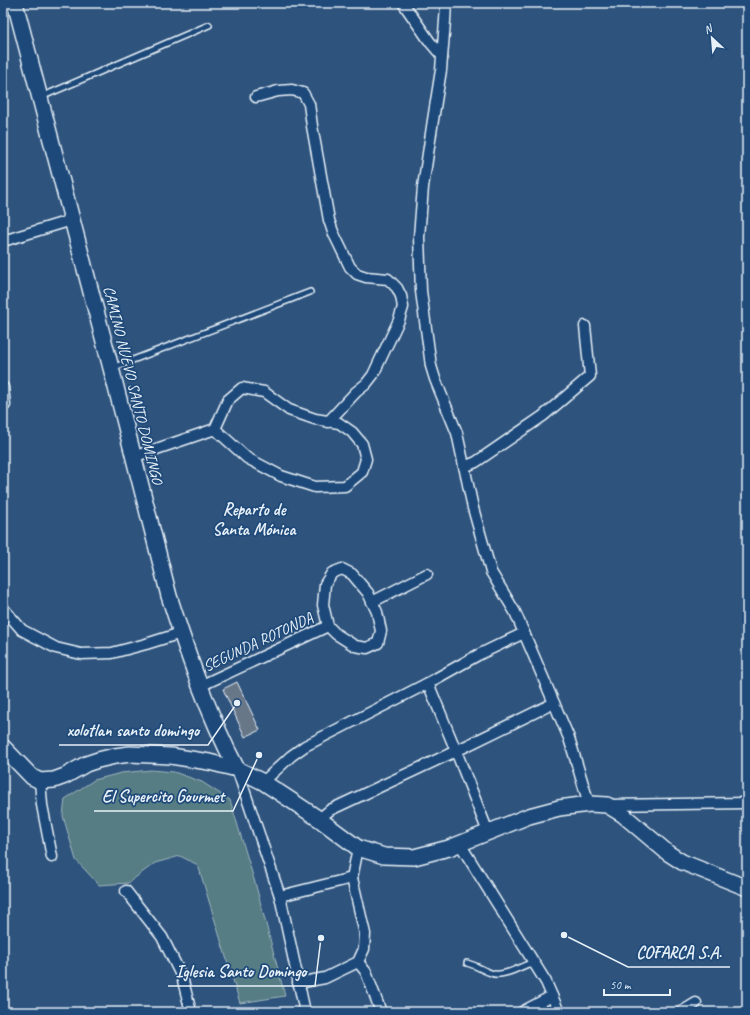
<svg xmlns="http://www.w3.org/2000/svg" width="750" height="1015" font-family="Caveat,sans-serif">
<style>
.green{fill:#577d83;stroke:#a0b7be}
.building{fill:#687788;stroke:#e8f1f8}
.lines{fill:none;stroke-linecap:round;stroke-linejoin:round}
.lane-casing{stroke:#e8f1f8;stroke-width:8}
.street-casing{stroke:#e8f1f8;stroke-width:13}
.secondary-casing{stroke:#e8f1f8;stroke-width:18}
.lane{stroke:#1f4a7a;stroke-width:5}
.street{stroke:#1f4a7a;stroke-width:10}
.secondary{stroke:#1f4a7a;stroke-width:15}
.labels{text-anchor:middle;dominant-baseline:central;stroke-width:3.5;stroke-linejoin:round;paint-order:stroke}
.street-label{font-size:16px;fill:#e8f1f8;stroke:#1f4a7a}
.neighbourhood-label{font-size:17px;font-weight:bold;fill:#e8f1f8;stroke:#1f4a7a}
.leader{fill:none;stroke:#e8f1f8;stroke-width:1.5}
.callout-dot{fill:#e8f1f8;stroke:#1f4a7a;stroke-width:1.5}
.callout-label{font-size:17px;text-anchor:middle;font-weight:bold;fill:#e8f1f8;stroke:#1f4a7a;stroke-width:3.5;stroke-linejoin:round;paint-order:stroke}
</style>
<rect width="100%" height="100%" fill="#2e537d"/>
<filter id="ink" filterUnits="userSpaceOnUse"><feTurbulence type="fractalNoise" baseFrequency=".025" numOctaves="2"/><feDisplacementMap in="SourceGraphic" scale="8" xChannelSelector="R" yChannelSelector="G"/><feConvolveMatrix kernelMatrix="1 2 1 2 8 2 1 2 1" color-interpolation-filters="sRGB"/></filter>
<g filter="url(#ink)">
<polygon class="green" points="151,770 174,772 202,782 230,800 256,886 285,996 240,1003 198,865 180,856 155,863 128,883 99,885 76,860 63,816 65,799 94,780 121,773"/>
<polygon class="building" points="237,682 260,730 245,737 223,689"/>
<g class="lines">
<defs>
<g id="lane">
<polyline points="41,97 209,25"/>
<polyline points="112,368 310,292"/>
<path d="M467,963C478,966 482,970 491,973C502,978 522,966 533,962"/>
</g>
<g id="street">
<polyline points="403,3 430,42 442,56"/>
<polyline points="446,3 445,21 441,70 433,120 423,187 419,237 421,291 431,366 435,379 457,433 473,508 491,572 515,612 569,738 589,804"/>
<polyline points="256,97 278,91 292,90 303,93 309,104 312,126 329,220 333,232 350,267 357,274 366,277 388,279 397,288 401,296 403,307 399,320 373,375 366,384 356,392 328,422"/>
<polyline points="3,241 72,220"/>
<polyline points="3,387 5,405"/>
<polyline points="133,457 215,429 228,400 242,388 264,392 289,410 315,419 339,423 352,432 362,444 366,459 362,472 345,486 315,487 281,476 247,458 215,429"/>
<polyline points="464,467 476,462 543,416 590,376 585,326"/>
<polygon points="342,569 352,574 368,593 377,612 381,631 378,643 367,648 355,646 336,634 328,626 323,605 325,584 332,573"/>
<polyline points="372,602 427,574"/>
<polyline points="3,608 22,630 56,648 81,654 112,653 146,644 181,633"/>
<polyline points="428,683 456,751 488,832"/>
<polyline points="200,686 328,626"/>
<polyline points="237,769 280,896 305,1012"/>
<polyline points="40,781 42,805 52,857"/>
<polyline points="263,782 291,756 305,746 428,683 478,655 524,633"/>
<polyline points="607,805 747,803"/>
<polyline points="319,819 330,810 456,751 554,703"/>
<polyline points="460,844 546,982 559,1012"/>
<polyline points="126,891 162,937 182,977 191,1012"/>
<polyline points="280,896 352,878"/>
<polyline points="358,962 366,972 381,1012"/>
<polyline points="298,983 325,978 358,962 364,949 365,934 352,878 358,848"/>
<polyline points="522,1012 552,996"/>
<polyline points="681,1012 696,1003"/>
</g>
<g id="secondary">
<path d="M15,3L111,368L169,596C188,655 208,714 237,769"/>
<polyline points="3,747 32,777 40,781 54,780 65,776 86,764 98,760 115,756 130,754 171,756 209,762 237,769 263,782 289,799 319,819 358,848 384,856 414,857 449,848 529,816 559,808 589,804 607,805 622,814 668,853 682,862 747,888"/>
</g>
</defs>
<use href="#lane" class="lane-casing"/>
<use href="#street" class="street-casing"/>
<use href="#secondary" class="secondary-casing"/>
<use href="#lane" class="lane"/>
<use href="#street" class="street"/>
<use href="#secondary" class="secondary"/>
</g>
</g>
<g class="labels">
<g class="street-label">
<text transform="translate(133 385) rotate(76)">CAMINO NUEVO SANTO DOMINGO</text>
<text transform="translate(258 642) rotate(-25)">SEGUNDA ROTONDA</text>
</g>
<g class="neighbourhood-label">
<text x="254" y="509">Reparto de<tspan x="254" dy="20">Santa Mónica</tspan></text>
</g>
</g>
<path class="leader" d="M237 703L208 745H59M259 755L233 811H94M564 935L628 967H730M321 938L315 986H168"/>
<g class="callout-dot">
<circle cx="237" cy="703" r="4"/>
<circle cx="259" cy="755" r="4"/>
<circle cx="564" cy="935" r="4"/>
<circle cx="321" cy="938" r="4"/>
</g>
<g class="callout-label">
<text x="133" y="736">xolotlan santo domingo</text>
<text x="163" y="802">El Supercito Gourmet</text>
<text x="679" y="958">COFARCA S.A.</text>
<text x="241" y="977">Iglesia Santo Domingo</text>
</g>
<rect width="750" height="1015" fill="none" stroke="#1f4a7a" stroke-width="16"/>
<rect x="8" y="8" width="734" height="999" fill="none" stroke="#e8f1f8" stroke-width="1.5" filter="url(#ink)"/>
<g transform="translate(712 38) rotate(334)" stroke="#1f4a7a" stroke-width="3" paint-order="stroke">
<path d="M0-3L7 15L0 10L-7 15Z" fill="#e8f1f8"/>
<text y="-6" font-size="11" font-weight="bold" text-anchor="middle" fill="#e8f1f8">N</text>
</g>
<path d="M604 989v6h66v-6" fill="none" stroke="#e8f1f8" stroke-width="2"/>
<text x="610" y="989" font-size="12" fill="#e8f1f8" stroke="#1f4a7a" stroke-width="3" paint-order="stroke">50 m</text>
</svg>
